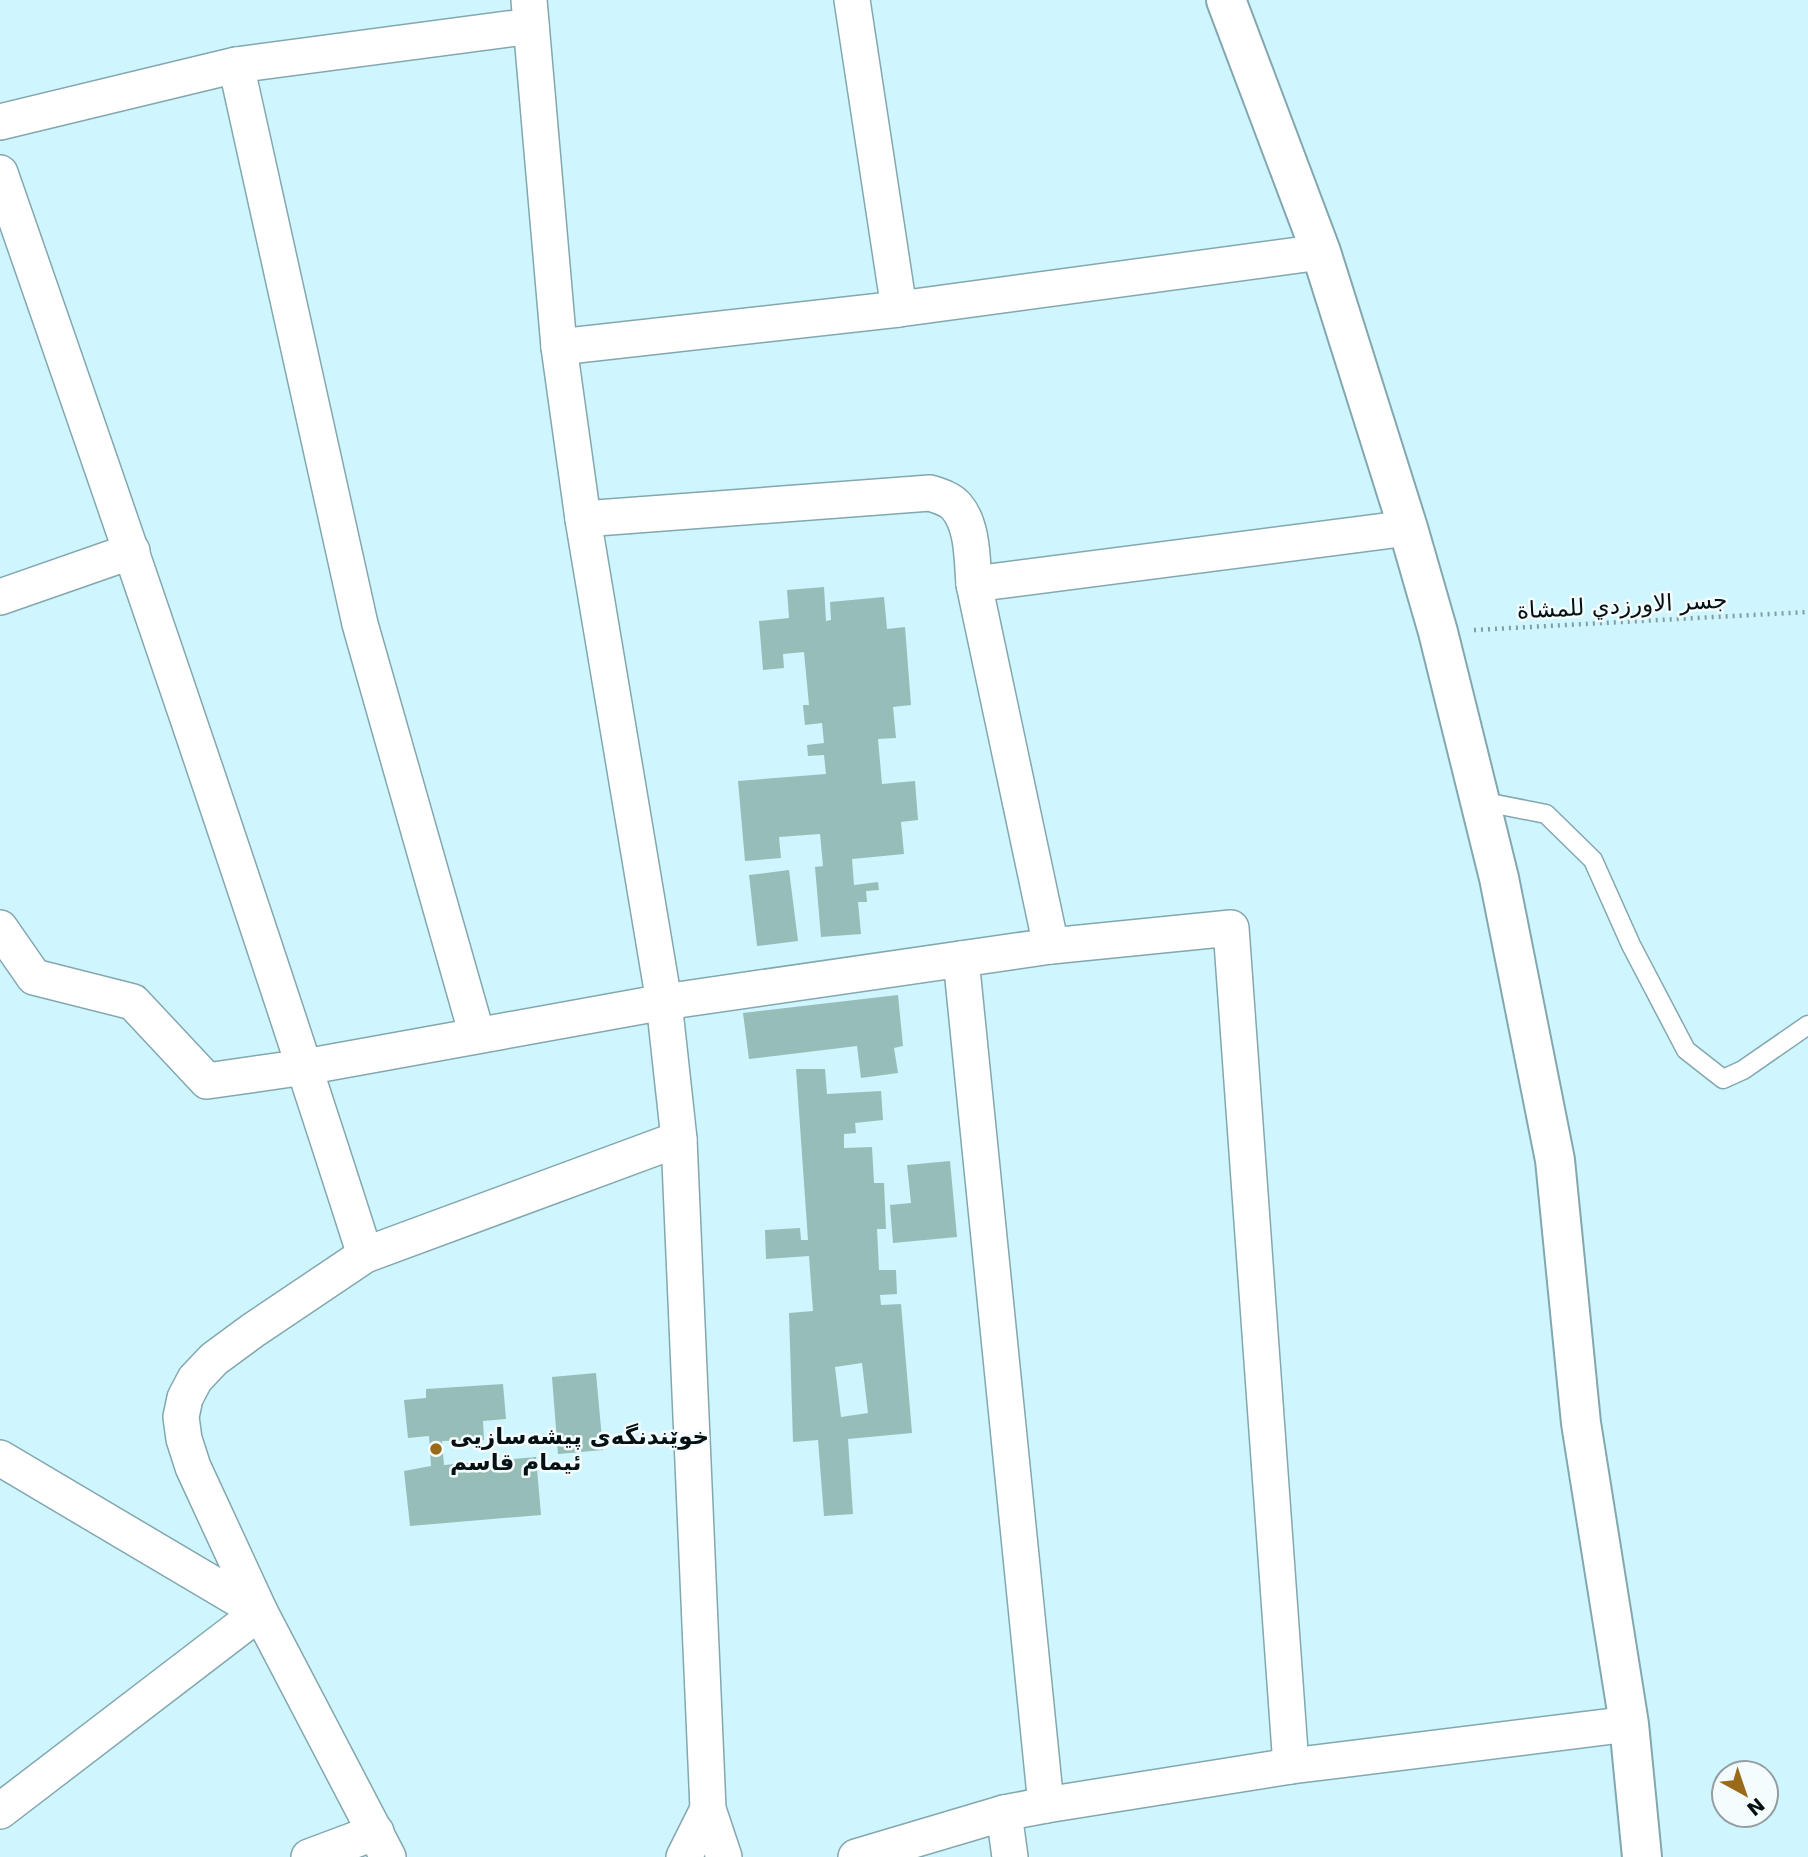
<svg xmlns="http://www.w3.org/2000/svg" width="1808" height="1857" font-family="'DejaVu Sans',Vazirmatn,sans-serif">
<style>
.building{fill:#97bdb8;fill-rule:evenodd}
.lines{fill:none;stroke-linecap:round;stroke-linejoin:round}
.lane-casing{stroke:#83a7af;stroke-width:21}
.street-casing{stroke:#83a7af;stroke-width:38}
.secondary-casing{stroke:#83a7af;stroke-width:42}
.path{stroke:#829ea5;stroke-width:4.5;stroke-dasharray:2 5;stroke-linecap:butt}
.lane{stroke:#fff;stroke-width:18}
.street{stroke:#fff;stroke-width:35}
.secondary{stroke:#fff;stroke-width:38}
.poi-dot{fill:#986a19;stroke:#f4fcfd;stroke-width:2.5}
.labels{text-anchor:middle;dominant-baseline:central;stroke-width:5;stroke-linejoin:round;paint-order:stroke}
.street-label{font-size:23px;fill:#041114;stroke:#f4fcfd}
.poi-label{font-size:23px;font-weight:bold;fill:#041114;stroke:#f4fcfd;text-anchor:start}
</style>
<rect width="100%" height="100%" fill="#cff5fe"/>
<g class="building">
<polygon points="824,587 826,621 831,620 830,602 884,597 887,629 905,627 911,705 893,707 896,738 878,739 882,784 915,781 918,820 901,822 904,854 852,859 854,885 878,882 879,890 866,891 867,902 858,902 861,934 821,937 815,867 823,866 820,834 779,837 781,858 745,861 738,781 826,774 824,755 808,756 807,745 824,743 822,723 805,725 803,705 809,705 804,652 783,654 784,668 763,670 759,621 789,618 787,590"/>
<polygon points="789,870 798,941 757,946 749,875"/>
<polygon points="898,995 903,1046 894,1048 898,1073 861,1078 857,1046 749,1059 743,1013"/>
<path d="M796,1069H825L827,1094L881,1091L883,1120L855,1123L856,1133L844,1134V1148L872,1147L874,1183H884L886,1229H877L879,1270H896L897,1294L880,1295L881,1305L901,1304L912,1433L848,1439L853,1514L824,1516L818,1440L793,1442L789,1313L813,1311L809,1256L766,1259L765,1230L800,1228L801,1240H808ZM862,1363L868,1413L841,1417L835,1367Z"/>
<polygon points="950,1161 957,1237 893,1243 890,1205 911,1203 907,1165"/>
<polygon points="596,1373 603,1450 558,1454 552,1377"/>
<polygon points="503,1384 506,1419 483,1421 484,1440 442,1441 444,1465 536,1457 541,1515 410,1526 404,1471 431,1466 429,1436 408,1438 404,1400 426,1398 426,1389"/>
</g>
<g class="lines">
<defs>
<polyline id="lane" points="1480,801 1546,814 1593,860 1631,945 1686,1050 1723,1079 1743,1070 1808,1025"/>
<g id="street">
<polyline points="529,0 559,347 583,519 664,1002 679,1139 708,1809 724,1857"/>
<polyline points="852,0 899,309"/>
<polyline points="236,65 360,624 477,1035"/>
<polyline points="0,122 236,65 531,26"/>
<path d="M0,173C125,532 249,892 365,1255"/>
<polyline points="559,347 899,309 1321,252"/>
<path d="M583,519L930,493C939,496 950,499 956,506C973,525 972,559 974,584L1051,946"/>
<polyline points="974,584 1408,528"/>
<polyline points="0,597 132,551"/>
<polyline points="0,928 34,977 133,1002 207,1081 305,1067 664,1002 1051,946 1231,928 1291,1766 1629,1724"/>
<polyline points="961,959 1046,1805 1004,1813 1010,1857"/>
<polyline points="0,1458 260,1612 0,1811"/>
<polyline points="1046,1805 1291,1766"/>
<polyline points="309,1857 376,1832"/>
<polyline points="388,1857 260,1612 193,1467 184,1439 181,1417 185,1398 195,1379 214,1359 252,1331 365,1255 679,1139"/>
<polyline points="684,1857 708,1809"/>
<polyline points="856,1857 1004,1813"/>
</g>
<polyline id="secondary" points="1226,0 1321,252 1408,528 1438,632 1499,878 1555,1160 1581,1423 1629,1724 1642,1857"/>
</defs>
<use href="#lane" class="lane-casing"/>
<use href="#street" class="street-casing"/>
<use href="#secondary" class="secondary-casing"/>
<polyline class="path" points="1474,630 1808,612"/>
<use href="#lane" class="lane"/>
<use href="#street" class="street"/>
<use href="#secondary" class="secondary"/>
</g>
<circle class="poi-dot" cx="436" cy="1449" r="7"/>
<g class="labels">
<g class="street-label">
<text transform="translate(1622 605) rotate(-3)">جسر الاورزدي للمشاة</text>
</g>
<g class="poi-label">
<text x="450" y="1436">خوێندنگەی پیشەسازیی<tspan x="450" dy="26">ئیمام قاسم</tspan></text>
</g>
</g>
<g transform="translate(1745 1794) rotate(140)"><circle r="33" fill="#f4fcfd" stroke="#949ea0" stroke-width="2"/>
<path d="M0-5L12 26L0 18L-12 26Z" fill="#986a19"/>
<text y="-10" font-size="19" font-weight="bold" text-anchor="middle" fill="#041114">N</text>
</g>
</svg>
